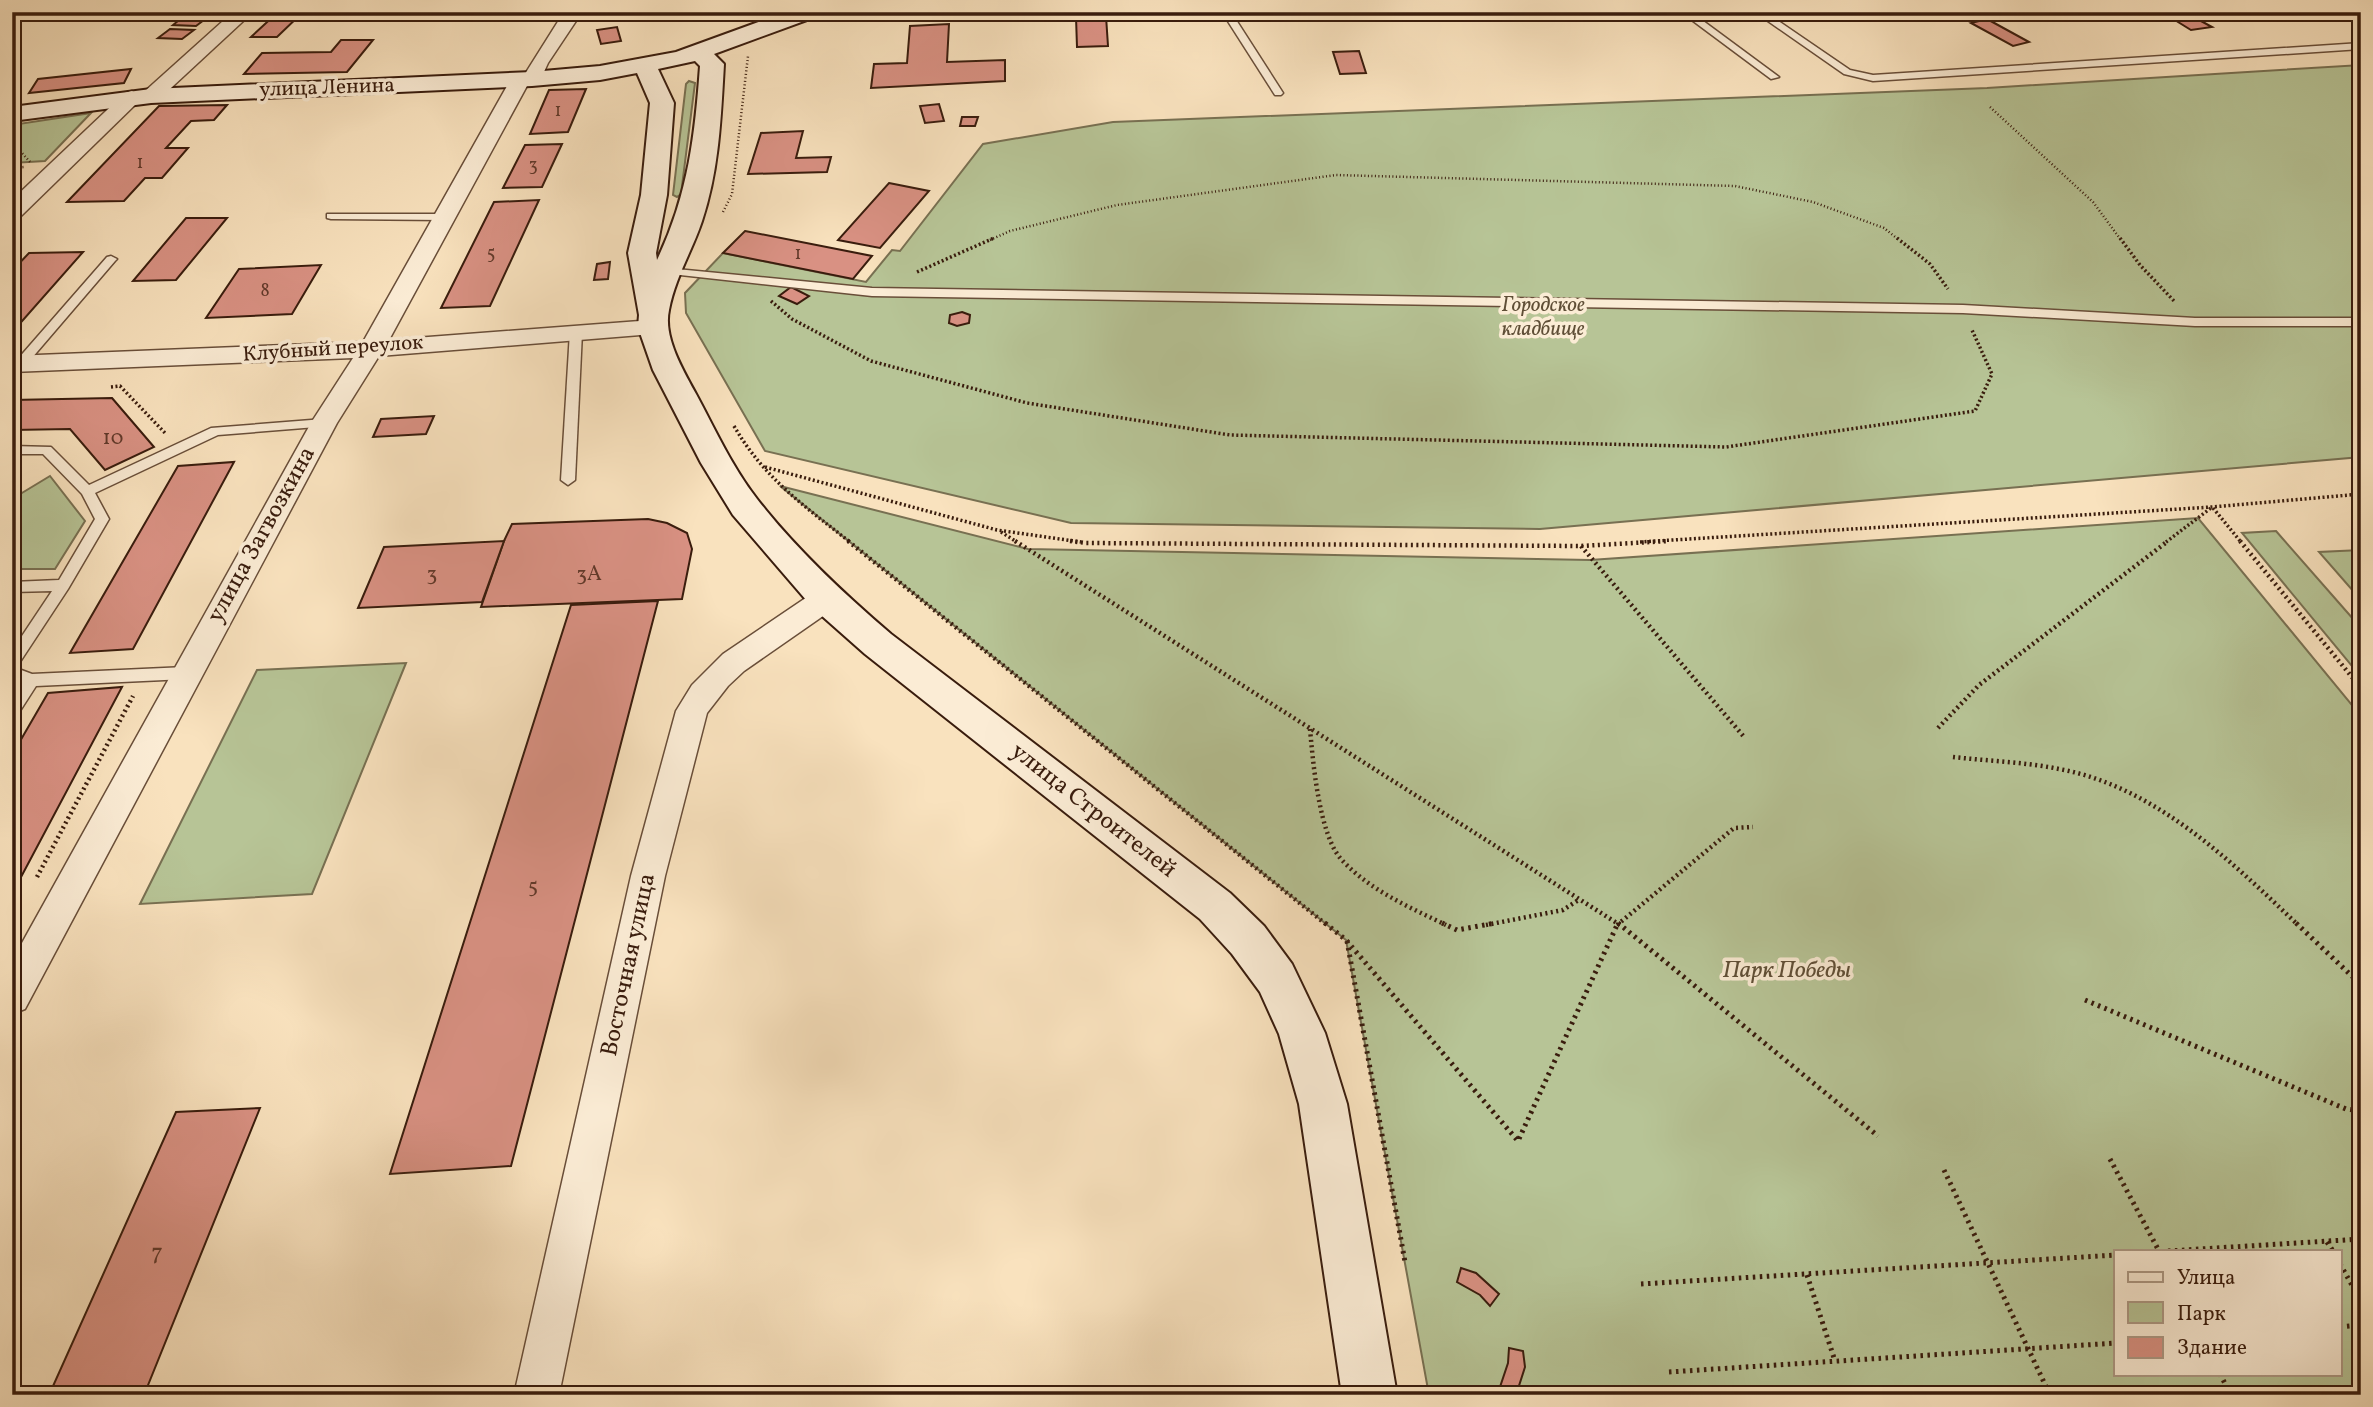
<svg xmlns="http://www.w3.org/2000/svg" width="2373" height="1407" font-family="Vollkorn,serif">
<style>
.green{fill:#b7c496;stroke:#787052;stroke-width:2;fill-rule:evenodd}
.building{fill:#d99183;stroke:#391c0d;stroke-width:2}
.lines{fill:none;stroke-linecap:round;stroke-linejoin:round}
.lane-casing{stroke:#694e39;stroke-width:3}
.street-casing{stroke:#694e39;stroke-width:3}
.secondary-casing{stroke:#391c0d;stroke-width:4}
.path-far3{stroke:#391c0d;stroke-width:2.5;stroke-dasharray:1 2.5;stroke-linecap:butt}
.path-far2{stroke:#391c0d;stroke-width:3.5;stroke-dasharray:2 2.5;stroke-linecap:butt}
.path-far1{stroke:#391c0d;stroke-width:4.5;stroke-dasharray:2 3.5;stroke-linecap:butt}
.path{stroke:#391c0d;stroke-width:5;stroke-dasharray:2.5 4.5;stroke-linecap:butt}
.lane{fill:#fbecd5;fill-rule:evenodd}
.street{fill:#fbecd5;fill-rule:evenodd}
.secondary{fill:#fbecd5;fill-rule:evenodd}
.labels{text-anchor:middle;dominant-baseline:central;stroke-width:7;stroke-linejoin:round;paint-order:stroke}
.far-number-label{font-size:18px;fill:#61392a}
.far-street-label{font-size:21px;fill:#391c0d;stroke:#fbecd5}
.far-park-label{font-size:21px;font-style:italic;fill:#5f4e36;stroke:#fbecd5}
.number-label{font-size:21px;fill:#61392a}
.street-label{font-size:24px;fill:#391c0d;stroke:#fbecd5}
.park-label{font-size:24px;font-style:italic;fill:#5f4e36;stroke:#fbecd5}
.near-number-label{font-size:24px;fill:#61392a}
</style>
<rect width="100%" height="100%" fill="#f9e2be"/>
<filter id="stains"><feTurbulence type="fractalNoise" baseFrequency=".00286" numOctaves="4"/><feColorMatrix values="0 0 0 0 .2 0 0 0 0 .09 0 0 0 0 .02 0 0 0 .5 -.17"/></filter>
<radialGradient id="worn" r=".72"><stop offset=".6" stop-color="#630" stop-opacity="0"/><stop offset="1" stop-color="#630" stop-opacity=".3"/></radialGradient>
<g class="green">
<polygon points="2361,65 2361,457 1540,529 1071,523 765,451 686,313 685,293 723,253 866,282 892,250 900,251 983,144 1113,122 1987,88"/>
<polygon points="689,81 695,83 681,194 677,197 673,195 686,84"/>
<polygon points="91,113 45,161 12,163 12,125"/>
<polygon points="50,476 85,521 55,569 12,569 12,499"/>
<path d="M780,486L1028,549L1590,560L2198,518L2361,716V1395H1429L1346,940ZM2116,1251H2340V1374H2116Z"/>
<polygon points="2276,531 2361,628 2361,677 2242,533"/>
<polygon points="2361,550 2361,600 2319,552"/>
<polygon points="406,663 312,894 140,904 257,670"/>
</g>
<g class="building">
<polygon points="278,12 303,12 277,37 251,37"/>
<polygon points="2190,15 2212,27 2191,30 2170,17"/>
<polygon points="184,16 208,17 196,26 173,25"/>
<polygon points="1106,16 1108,46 1077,47 1076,17"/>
<polygon points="1987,19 2029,42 2013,46 1971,23"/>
<polygon points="949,24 947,62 1005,60 1005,81 871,88 874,64 907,63 910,26"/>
<polygon points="617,27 621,41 601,44 597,30"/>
<polygon points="170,29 194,30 182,39 158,38"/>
<polygon points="341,40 373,40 347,72 244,74 262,53 331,52"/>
<polygon points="1359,51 1366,73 1340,74 1333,52"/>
<polygon points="131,69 124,83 29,93 38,79"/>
<polygon points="586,89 568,132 530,134 549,90"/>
<polygon points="939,104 944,121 925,123 920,106"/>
<polygon points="227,105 214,120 191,121 166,148 188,148 162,178 145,178 124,201 67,202 159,106"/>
<polygon points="962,117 978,117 975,126 960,126"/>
<polygon points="803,131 796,158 831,157 827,172 748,174 761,133"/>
<polygon points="562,144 542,187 503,188 525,145"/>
<polygon points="889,183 929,191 880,248 838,240"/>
<polygon points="539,200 490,306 441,308 494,202"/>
<polygon points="186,218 227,218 176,280 133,281"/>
<polygon points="745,231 872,256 853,279 723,253"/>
<polygon points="83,252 16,328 12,328 12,271 29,253"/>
<polygon points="610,262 608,279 594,280 597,264"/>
<polygon points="321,265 292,314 206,318 239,269"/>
<polygon points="791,287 809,296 797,304 779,296"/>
<polygon points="962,312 970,315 969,323 957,326 949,323 950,315"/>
<polygon points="112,398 154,447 105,470 70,429 12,430 12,400"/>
<polygon points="434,416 426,434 373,437 381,419"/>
<polygon points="234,462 133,649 70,653 178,466"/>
<polygon points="648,519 667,523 687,533 692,549 682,599 481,607 504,541 512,524"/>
<polygon points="504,541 482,602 358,608 384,547"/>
<polygon points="658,601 511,1166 390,1174 571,605"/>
<polygon points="122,687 12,894 12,755 48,693"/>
<polygon points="260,1108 144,1395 49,1395 176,1112"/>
<polygon points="1461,1268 1476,1273 1499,1294 1490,1306 1480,1295 1457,1282"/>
<polygon points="1509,1348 1523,1351 1525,1367 1516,1395 1500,1387 1508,1363"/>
</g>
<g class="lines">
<defs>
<g id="lane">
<polygon points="1222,12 1231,12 1283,93 1281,95 1275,95"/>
<polygon points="1681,12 1691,12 1779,77 1771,79"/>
<polygon points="1755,12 1765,12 1850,70 1873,75 2361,43 2361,49 1873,81 1844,74"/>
<polygon points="327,214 445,214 450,217 445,220 331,219 327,218"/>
<polygon points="111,256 117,259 115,261 25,366 17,366 17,360 107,257"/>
<polygon points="666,268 872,288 1963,305 2195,318 2361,318 2361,326 2195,326 1963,313 872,296 662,273 662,269"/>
<polygon points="576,328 582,332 575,480 568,485 561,480 570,332"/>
<polygon points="324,419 329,420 329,426 218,435 95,493 109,519 68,589 16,668 32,674 186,667 194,673 186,679 36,686 18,714 12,716 12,697 21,683 12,679 12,651 52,591 12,592 12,582 59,580 95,519 82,494 43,454 12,454 12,446 51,447 89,485 211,428"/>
</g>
<g id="street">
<polygon points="233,12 253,12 158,100 144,100 141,96 144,92"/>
<polygon points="564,12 582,12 548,63 539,83 528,84 389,340 653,320 662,322 665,327 662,332 653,334 379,356 337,423 25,1009 12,1014 12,961 311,423 353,358 12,372 12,356 363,342 511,79 514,75 525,74"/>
<polygon points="132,91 142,97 139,101 20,217 12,218 12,200 125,93"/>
<polygon points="826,588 836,591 841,599 836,607 744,671 728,686 707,713 665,876 559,1395 514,1395 631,876 676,711 692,685 723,654 816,591"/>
</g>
<path id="secondary" d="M786,12H818L815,17L714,54L724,64C721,117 719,170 702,221C692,251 675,278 669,310C663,337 683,370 696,394C715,429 732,467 757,499C796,549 843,593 891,634L1230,893L1264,926L1292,964L1325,1033L1347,1104L1397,1395H1342L1299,1104L1279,1034L1260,992L1232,954L1200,919L865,654L813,608L733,515L701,463L653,370L638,327L639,315L628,253L641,195L650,103L637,73L600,80L532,86L151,103L12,121V107L151,89L532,72L600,66L676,52ZM695,61L700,66C695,136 688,195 657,260L656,253L667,195L674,103L658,69Z"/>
</defs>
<use href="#lane" class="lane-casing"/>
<use href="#street" class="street-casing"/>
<use href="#secondary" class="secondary-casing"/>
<g class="path-far3">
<polyline points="1990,107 2093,202 2121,240"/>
<polyline points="12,153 22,153 31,163"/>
<polyline points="12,168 25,167"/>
<polyline points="723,212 732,194 748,56"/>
<polyline points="16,240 21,234"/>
<polyline points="990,240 1010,231 1117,205 1336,175 1735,186 1813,202 1884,228 1899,240"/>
</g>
<g class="path-far2">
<polyline points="1897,238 1930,264 1948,289"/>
<polyline points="2120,238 2140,265 2175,302"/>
<polyline points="12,244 17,238"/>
<polyline points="917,272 994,238"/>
<polyline points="771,301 792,319 871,361 1027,403 1230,435 1726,447 1975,411 1992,374 1972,330"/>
<polyline points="111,387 120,386 166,434"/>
<path d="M734,426C764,478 804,506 850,542"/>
<polyline points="765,467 997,530 1081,542"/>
<polyline points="2213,508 2241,542"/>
<polyline points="1001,532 1017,542"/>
<polyline points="1640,542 2212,507 2361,494"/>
<polyline points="2166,542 2211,508"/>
</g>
<g class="path-far1">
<polyline points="848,541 1327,925"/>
<polyline points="1015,541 1620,925"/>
<polyline points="1070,541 1086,543 1581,546 1669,541"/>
<polyline points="2240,541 2361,688"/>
<polyline points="1581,546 1745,738"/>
<polyline points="1938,728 1979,685 2168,541"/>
<path d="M1310,729C1313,762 1319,834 1341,859C1369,890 1409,907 1446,925"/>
<path d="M1953,757C1988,761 2025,762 2059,769C2154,786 2231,861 2298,925"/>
<polyline points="37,877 133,696"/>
<polyline points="1486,925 1563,910 1580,899"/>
<polyline points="1617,925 1734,828 1753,827"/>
</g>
<g class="path">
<polyline points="1325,923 1346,940 1518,1141 1618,923"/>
<polyline points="1442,923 1457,930 1495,923"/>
<polyline points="1618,923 1878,1136"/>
<polyline points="2296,923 2356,980"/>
<polyline points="1347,941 1405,1262"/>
<polyline points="2361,981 2356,980 2361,984"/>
<polyline points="2085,1000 2346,1109 2361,1111"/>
<polyline points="2110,1159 2159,1251"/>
<polyline points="1944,1170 2050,1395"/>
<polyline points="2327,1242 2333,1251"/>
<polyline points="2168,1251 2361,1239"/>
<polyline points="2340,1264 2361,1301"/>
<polyline points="1807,1275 1835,1361"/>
<polyline points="1641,1284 2116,1255"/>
<polyline points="2340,1327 2361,1325"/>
<polyline points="1669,1372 2116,1343"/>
<polyline points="2220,1374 2231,1395"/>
</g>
<use href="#lane" class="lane"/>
<use href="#street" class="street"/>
<use href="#secondary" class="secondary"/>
</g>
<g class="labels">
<g class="far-number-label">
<text x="558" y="111">1</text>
<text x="140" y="163">1</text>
<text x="533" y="166">3</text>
<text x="491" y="254">5</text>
<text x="798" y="254">1</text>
<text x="265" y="291">8</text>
</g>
<g class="far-street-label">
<text transform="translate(327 88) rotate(-2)">улица Ленина</text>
<text transform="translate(333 349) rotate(-4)">Клубный переулок</text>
</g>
<g class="far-park-label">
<text x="1543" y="305">Городское<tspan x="1543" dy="24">кладбище</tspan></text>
</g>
<g class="number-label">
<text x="113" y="438">10</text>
<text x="432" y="574">3</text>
<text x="589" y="574">3А</text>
<text x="533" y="886">5</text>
</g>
<g class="street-label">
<text transform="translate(262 535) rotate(-61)">улица Загвозкина</text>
<text transform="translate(1093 811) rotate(38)">улица Строителей</text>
<text transform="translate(629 965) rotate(-78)">Восточная улица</text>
</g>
<g class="park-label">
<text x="1787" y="971">Парк Победы</text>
</g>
<g class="near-number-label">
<text x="157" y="1254">7</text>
</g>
</g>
<rect width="2373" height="1407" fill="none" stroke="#f9e2be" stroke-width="42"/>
<rect x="14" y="14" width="2345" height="1379" fill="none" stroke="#391c0d" stroke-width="3.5"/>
<rect x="21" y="21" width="2331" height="1365" fill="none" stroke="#391c0d" stroke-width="2"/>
<rect x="2114" y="1250" width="228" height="126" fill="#fbecd5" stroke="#ad9985" stroke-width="2"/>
<rect x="2128" y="1272" width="35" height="10" fill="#fbecd5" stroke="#ad9985" stroke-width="2"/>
<text x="2177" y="1284" font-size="21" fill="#391c0d">Улица</text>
<rect x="2128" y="1302" width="35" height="21" fill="#b7c496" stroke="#ad9985" stroke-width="2"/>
<text x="2177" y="1320" font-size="21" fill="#391c0d">Парк</text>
<rect x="2128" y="1337" width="35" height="21" fill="#d99183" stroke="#ad9985" stroke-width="2"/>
<text x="2177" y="1354" font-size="21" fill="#391c0d">Здание</text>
<rect width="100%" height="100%" filter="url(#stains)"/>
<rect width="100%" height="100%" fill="url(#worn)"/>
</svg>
